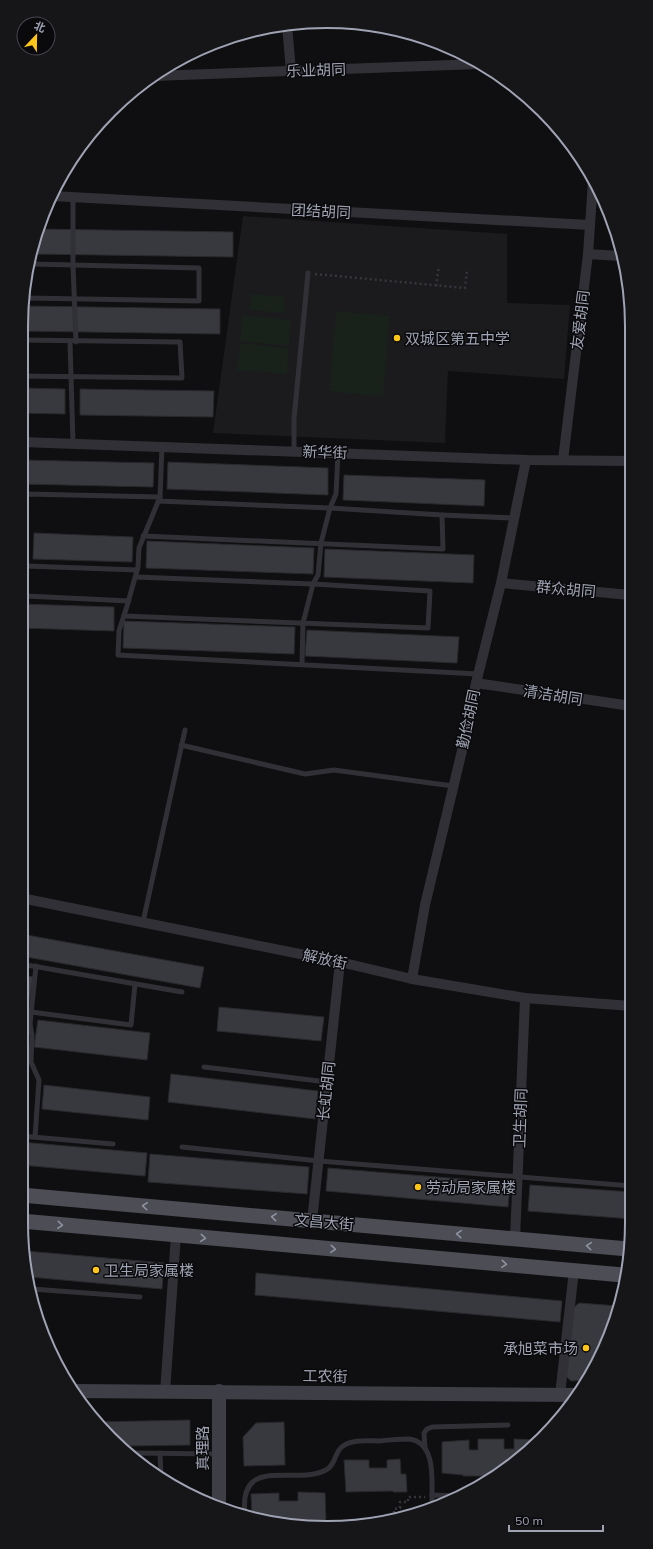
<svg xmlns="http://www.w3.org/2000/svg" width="653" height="1549" font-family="Mulish,'Noto Sans SC',sans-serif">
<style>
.built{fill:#1b1b1e}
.green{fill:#19211b}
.building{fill:#38393f;stroke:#29292d}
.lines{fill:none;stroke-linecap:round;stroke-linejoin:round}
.path{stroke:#36373d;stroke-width:2.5;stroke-dasharray:2 3;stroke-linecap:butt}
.lane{stroke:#303036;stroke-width:5}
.street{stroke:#303036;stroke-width:10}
.secondary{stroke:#3e3f46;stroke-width:14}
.primary{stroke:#4c4d55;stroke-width:15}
.oneway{stroke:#8e92a0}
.poi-dot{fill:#ffc619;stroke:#0a0a0c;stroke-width:1.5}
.labels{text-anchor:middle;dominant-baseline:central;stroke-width:3;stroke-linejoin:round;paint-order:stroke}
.street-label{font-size:15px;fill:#9fa3b3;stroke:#0a0a0c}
.poi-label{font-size:15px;fill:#9fa3b3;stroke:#0a0a0c;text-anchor:start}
.rim{fill:none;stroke:#9fa3b3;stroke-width:2}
</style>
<rect width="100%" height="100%" fill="#0f0f11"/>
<polygon class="built" points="243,216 507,234 507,303 570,305 564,379 448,371 445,443 213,433"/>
<g class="green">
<polygon points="251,294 285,297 284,313 250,310"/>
<polygon points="336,311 390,316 383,397 329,391"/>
<polygon points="242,315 291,320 289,346 240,341"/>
<polygon points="240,343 289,348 287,374 237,370"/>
</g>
<g class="building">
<polygon points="37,229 233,232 233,257 33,254"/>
<polygon points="24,306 220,309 220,334 21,331"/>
<polygon points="21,388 65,389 65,414 21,413"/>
<polygon points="80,389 214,391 213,417 80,415"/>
<polygon points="21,460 154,463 153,487 21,484"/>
<polygon points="168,462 328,468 328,495 167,489"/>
<polygon points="344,475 485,480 484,506 343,500"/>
<polygon points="34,533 133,537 132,562 33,559"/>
<polygon points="147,541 314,548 313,574 146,568"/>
<polygon points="325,549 474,555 473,583 324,577"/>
<polygon points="21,604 114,607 114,631 21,628"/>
<polygon points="124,621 295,627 294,654 123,648"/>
<polygon points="307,630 459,637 457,663 305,656"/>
<polygon points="21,934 204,967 200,988 21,956"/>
<polygon points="21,975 33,977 27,1018 21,1017"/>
<polygon points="219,1007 324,1017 321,1041 217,1031"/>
<polygon points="38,1020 150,1033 147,1060 34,1047"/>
<polygon points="21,1047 30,1048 28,1073 21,1072"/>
<polygon points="171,1074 318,1091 315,1119 168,1102"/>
<polygon points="44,1085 150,1097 148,1120 42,1109"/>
<polygon points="21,1142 147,1153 145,1176 21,1165"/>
<polygon points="150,1154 309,1167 307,1194 148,1182"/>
<polygon points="328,1168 510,1183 508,1207 326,1191"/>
<polygon points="530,1185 632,1192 632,1219 528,1211"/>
<polygon points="26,1251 164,1263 162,1289 30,1277"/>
<polygon points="256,1273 562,1301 560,1322 255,1295"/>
<polygon points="579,1303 618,1306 616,1321 591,1375 588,1380 571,1381 565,1375 571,1310"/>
<polygon points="190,1420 190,1445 124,1446 95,1422"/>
<polygon points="284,1422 285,1465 244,1466 243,1437 256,1423"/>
<polygon points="478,1439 504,1439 504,1449 514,1449 514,1439 537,1440 493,1476 463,1476 463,1475 442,1473 442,1442 469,1440 469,1450 478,1450"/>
<polygon points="400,1459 401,1474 406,1474 407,1492 393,1492 393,1491 346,1492 344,1460 369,1460 369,1468 387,1468 387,1460"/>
<polygon points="298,1492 325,1493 326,1522 320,1522 320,1524 267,1522 252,1516 251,1494 279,1493 279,1501 298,1501"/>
</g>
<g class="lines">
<g class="path">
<polyline points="315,274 465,288 467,270"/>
<polyline points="436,286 439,266"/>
<polyline points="387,1521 387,1515 394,1515 394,1509 400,1508 400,1502 408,1502 408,1497 425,1497"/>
</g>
<g class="lane">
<polyline points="73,197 73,265 76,342"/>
<polyline points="26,298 199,301 199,268 31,264"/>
<polyline points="70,342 73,443"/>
<polyline points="21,376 182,378 180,342 21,340"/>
<polyline points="162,446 160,497 139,548 138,567 127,606 119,631 118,655 478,674"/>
<polyline points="294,451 294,419 308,273"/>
<polyline points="158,501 330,508 442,515 513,518"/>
<polyline points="143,536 443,549 442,515"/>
<polyline points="26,566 137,570"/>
<polyline points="129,601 26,596 26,494 160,497"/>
<polyline points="124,616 428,628 430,591 313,584 136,577"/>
<polyline points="302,664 303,623 313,584 318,575 321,543 330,508 336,494 338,453"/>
<polyline points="181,745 305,774 334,770 453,786"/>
<polyline points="143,922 185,730"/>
<polyline points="21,964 182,992"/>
<polyline points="31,1012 131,1025 135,984"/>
<polyline points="21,1023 30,1024 36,966"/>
<polyline points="30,1024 32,1036 31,1062 39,1080 35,1137"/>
<polyline points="204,1067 327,1082"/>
<polyline points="21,1136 113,1144"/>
<polyline points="182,1147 319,1161 632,1186"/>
<polyline points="32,1289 140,1297"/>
<polyline points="425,1448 424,1433 427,1429 432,1427 508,1425"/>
<polyline points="133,1453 218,1454"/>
<polyline points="160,1453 161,1477"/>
<polyline points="432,1508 432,1495 461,1496"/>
<path d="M245,1514C238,1454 297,1486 326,1470C336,1465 334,1452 343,1446C353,1439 367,1441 379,1441C388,1440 399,1439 409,1439C435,1442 432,1477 432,1495"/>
</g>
<g class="street">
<polyline points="287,25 291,71"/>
<polyline points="154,76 479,64"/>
<polyline points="52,196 590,225"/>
<polyline points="588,254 620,256"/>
<polyline points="21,442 526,460 630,461"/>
<polyline points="563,460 588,254 593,181"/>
<polyline points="501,583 630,595"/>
<polyline points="476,683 631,706"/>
<polyline points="21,898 340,962 412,979 525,998 631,1006"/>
<polyline points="412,979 425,905 466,734 476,683 501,583 526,460"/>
<polyline points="312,1221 340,962"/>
<polyline points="515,1239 525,998"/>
<polyline points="165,1392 176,1235"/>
<polyline points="560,1395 574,1270"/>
</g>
<g class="secondary">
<polyline points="73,1391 577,1395"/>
<polyline points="219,1391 219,1504"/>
</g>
<g class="primary">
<polyline points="21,1195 628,1249"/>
<polyline points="21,1221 623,1275"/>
</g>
</g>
<defs><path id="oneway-chevron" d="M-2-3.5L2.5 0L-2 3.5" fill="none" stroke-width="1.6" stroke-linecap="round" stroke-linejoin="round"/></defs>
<g class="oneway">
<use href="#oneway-chevron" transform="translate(145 1206) rotate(-175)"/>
<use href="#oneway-chevron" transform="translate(274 1217) rotate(-175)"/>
<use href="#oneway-chevron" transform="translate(60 1225) rotate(5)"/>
<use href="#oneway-chevron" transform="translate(459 1234) rotate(-175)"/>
<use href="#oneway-chevron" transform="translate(203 1238) rotate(5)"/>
<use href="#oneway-chevron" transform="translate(589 1246) rotate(-175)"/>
<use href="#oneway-chevron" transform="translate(333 1249) rotate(5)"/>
<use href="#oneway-chevron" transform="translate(504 1264) rotate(5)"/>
</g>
<g class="poi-dot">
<circle cx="397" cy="338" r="4"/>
<circle cx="418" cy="1187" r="4"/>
<circle cx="96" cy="1270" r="4"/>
<circle cx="586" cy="1348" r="4"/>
</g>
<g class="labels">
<g class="street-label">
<text transform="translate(316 70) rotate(-2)">乐业胡同</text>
<text transform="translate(321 211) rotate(3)">团结胡同</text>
<text transform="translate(580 320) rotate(-83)">友爱胡同</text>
<text transform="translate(325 452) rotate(2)">新华街</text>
<text transform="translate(566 589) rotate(5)">群众胡同</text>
<text transform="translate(553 695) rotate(9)">清洁胡同</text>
<text transform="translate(468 719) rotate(-78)">勤俭胡同</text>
<text transform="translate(325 959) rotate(12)">解放街</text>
<text transform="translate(326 1091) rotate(-84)">长虹胡同</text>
<text transform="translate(520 1118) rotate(-88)">卫生胡同</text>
<text transform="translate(324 1222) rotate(5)">文昌大街</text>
<text transform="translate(325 1376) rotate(1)">工农街</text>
<text transform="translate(202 1448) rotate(-90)">真理路</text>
</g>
<g class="poi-label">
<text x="405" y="338">双城区第五中学</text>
<text x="426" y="1187">劳动局家属楼</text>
<text x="104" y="1270">卫生局家属楼</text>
<text x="578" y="1348" text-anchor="end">承旭菜市场</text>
</g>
</g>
<path d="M0 0H653V1549H0ZM326 28H327A298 298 0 0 1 625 326V1223A298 298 0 0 1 327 1521H326A298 298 0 0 1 28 1223V326A298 298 0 0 1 326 28Z" fill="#161619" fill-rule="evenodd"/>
<path class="rim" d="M326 28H327A298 298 0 0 1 625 326V1223A298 298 0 0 1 327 1521H326A298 298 0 0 1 28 1223V326A298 298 0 0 1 326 28Z"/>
<g transform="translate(36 36) rotate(22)"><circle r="19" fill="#0a0a0c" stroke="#46474f"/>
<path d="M0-3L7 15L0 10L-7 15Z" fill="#ffc619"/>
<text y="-6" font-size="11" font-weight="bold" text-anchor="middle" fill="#9fa3b3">北</text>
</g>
<path d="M509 1525v6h94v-6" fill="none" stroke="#9fa3b3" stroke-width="2"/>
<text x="515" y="1525" font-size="12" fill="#9fa3b3" stroke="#0a0a0c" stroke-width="3" paint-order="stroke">50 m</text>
</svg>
